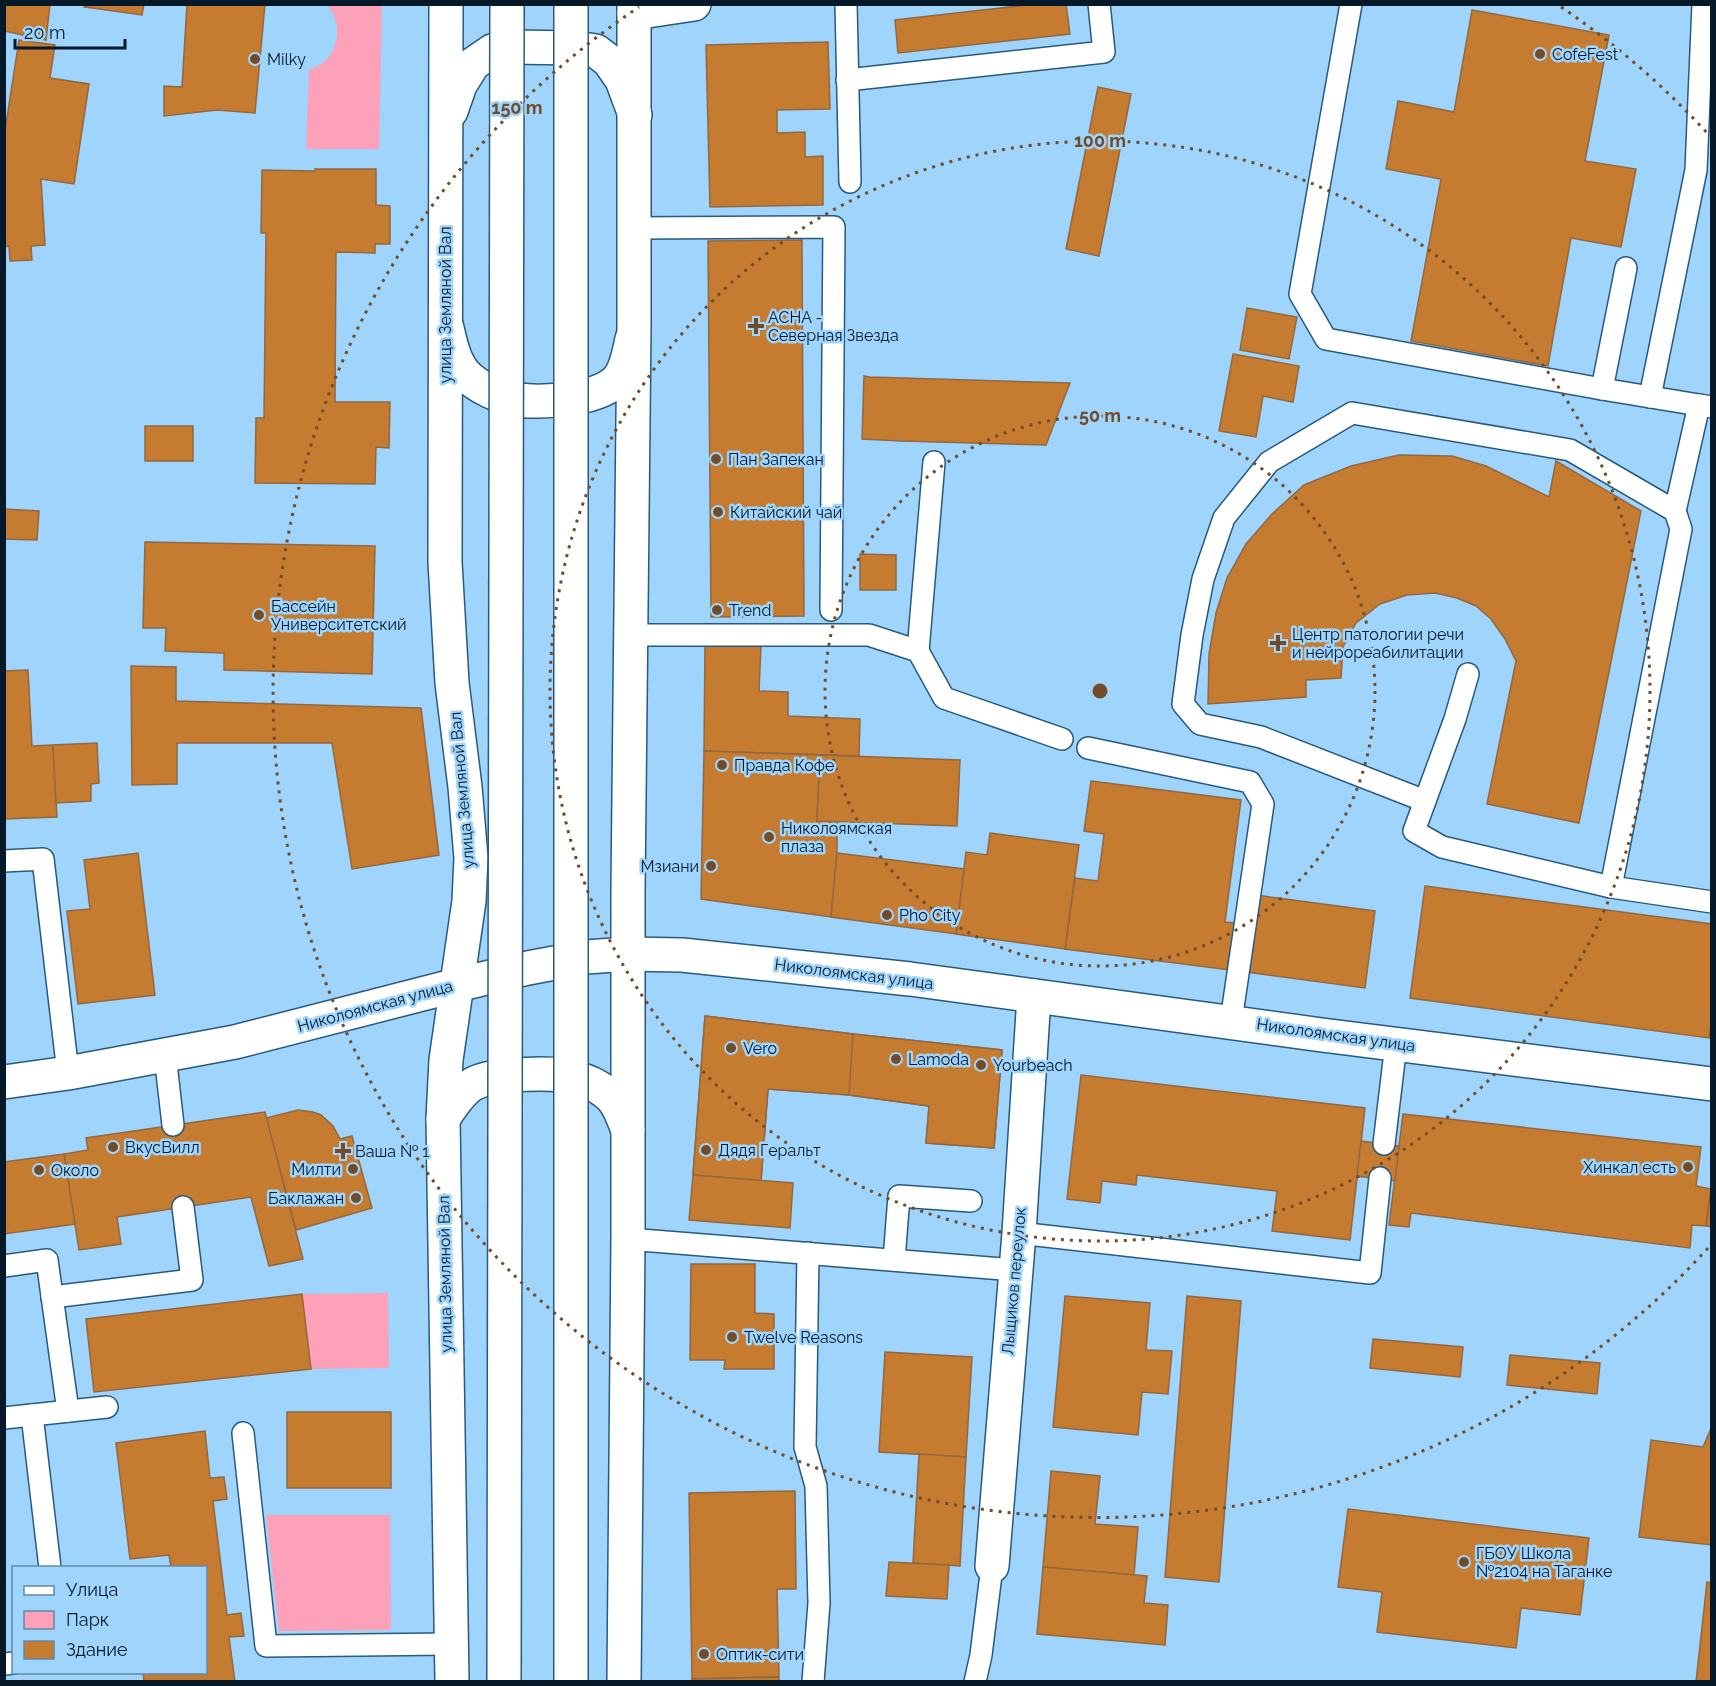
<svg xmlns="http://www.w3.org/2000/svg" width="1716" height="1686" font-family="Raleway,sans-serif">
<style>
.green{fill:#fca1b9}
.building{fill:#c57c30;stroke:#93673f;stroke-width:1.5}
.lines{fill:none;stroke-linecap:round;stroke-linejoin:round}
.lane-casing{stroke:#285a7e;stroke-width:24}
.street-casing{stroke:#285a7e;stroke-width:36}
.secondary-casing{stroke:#285a7e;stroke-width:36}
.primary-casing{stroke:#285a7e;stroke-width:36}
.lane{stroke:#fff;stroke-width:21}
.street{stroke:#fff;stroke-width:33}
.secondary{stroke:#fff;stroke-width:33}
.primary{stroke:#fff;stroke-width:33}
.primary-bridge-casing{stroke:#285a7e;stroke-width:36;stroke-linecap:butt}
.primary-bridge{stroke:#fff;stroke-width:33}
.ring{fill:none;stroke:#724c29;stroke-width:3;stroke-dasharray:3 6}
.poi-dot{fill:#724c29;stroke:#9fd4fd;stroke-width:2}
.labels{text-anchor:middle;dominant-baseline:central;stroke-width:5;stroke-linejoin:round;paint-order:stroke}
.poi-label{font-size:16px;fill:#051928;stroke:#9fd4fd;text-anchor:start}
.street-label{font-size:16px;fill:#051928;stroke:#9fd4fd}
.centre{fill:#724c29;stroke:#9fd4fd;stroke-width:3}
.ring-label{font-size:18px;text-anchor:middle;font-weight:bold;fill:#724c29;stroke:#9fd4fd;stroke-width:5;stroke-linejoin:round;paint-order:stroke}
</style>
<rect width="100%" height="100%" fill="#9fd4fd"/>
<g class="green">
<path d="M327,5H382L379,149H306L309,70C313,68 318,66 322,63C336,54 340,33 335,18C333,13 330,9 327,5Z"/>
<polygon points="388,1293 389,1368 311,1369 302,1294"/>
<polygon points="266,1515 390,1515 391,1630 279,1631"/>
</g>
<g class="building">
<polygon points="4,4 50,4 46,40 4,31"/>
<polygon points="85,4 144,4 142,15 84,7"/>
<polygon points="187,4 265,4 255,113 217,110 164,116 164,86 182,87"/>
<polygon points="1036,4 1066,4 1070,34 898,53 895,20"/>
<polygon points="1472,10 1609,35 1585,161 1636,169 1621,247 1571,238 1548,366 1411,341 1441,179 1386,169 1398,101 1454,112"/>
<polygon points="19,40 55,45 50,78 89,84 74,184 41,179 45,245 31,246 32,260 10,261 9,246 4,247 4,137"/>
<polygon points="828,42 830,109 777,110 777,133 805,132 805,157 823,156 823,205 710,207 706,45"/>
<polygon points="1098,87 1131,94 1099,256 1066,249"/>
<polygon points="315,169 376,169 376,205 390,206 390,244 375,244 375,253 336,252 335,402 390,402 389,448 376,447 375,484 255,483 256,418 264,418 266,233 261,233 262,170 315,171"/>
<polygon points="802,240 804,616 711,617 708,241"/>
<polygon points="1247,308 1297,317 1289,359 1240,350"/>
<polygon points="1233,354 1299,366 1293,402 1263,396 1256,437 1219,431"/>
<polygon points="864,376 870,377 1070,383 1046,445 901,441 862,439"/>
<rect x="145" y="426" width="48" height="35"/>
<polygon points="1399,455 1452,456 1486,466 1549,497 1556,461 1641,511 1579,823 1487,804 1516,661 1505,639 1491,619 1476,606 1457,598 1435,593 1407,595 1380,604 1356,623 1343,647 1341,678 1306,680 1306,697 1208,704 1209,654 1216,613 1227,578 1246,544 1272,514 1304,485 1351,466"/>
<polygon points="4,509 39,511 37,540 4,539"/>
<polygon points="145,542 375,546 372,674 224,670 224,653 165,651 166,628 143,628"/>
<polygon points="860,554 896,555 896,590 860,590"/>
<polygon points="705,645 761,646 759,691 788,692 788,716 860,719 859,756 704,751"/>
<polygon points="131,666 176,667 176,701 421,708 439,855 352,869 332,743 177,743 177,784 132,785"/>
<polygon points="28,670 32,746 53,745 57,817 4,819 4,671"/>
<polygon points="97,743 99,783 91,784 91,801 56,803 53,745"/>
<polygon points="704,751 820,755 817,821 837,822 837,853 831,917 701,899"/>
<polygon points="820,755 960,760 957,826 817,821"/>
<polygon points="1091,781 1241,800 1225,922 1236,923 1230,970 1065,949 1075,878 1098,881 1104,834 1084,831"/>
<polygon points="990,833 1079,845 1065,949 956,934 966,852 987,855"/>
<polygon points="138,853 155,995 78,1004 67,911 90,909 84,860"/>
<polygon points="837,853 964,869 956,934 831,917"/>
<polygon points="1425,886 1712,924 1712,1021 1709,1038 1410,998"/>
<polygon points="1256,895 1375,911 1365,988 1246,972"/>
<polygon points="705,1016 853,1034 849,1095 768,1089 761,1181 693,1175"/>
<polygon points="705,1016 853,1034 1002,1050 994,1148 926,1143 929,1106 849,1095 768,1089 761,1181 693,1175"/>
<polygon points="853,1034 1002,1050 994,1148 926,1143 929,1106 849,1095"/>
<polygon points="1081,1075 1365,1108 1350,1240 1272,1231 1277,1191 1137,1175 1136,1185 1102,1181 1100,1203 1067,1199"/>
<polygon points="298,1110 313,1112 321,1115 333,1126 340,1139 352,1136 372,1208 296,1230 266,1118"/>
<polygon points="265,1112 303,1259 269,1266 251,1197 117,1217 121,1244 79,1250 64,1154 88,1150 86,1138"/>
<polygon points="1403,1114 1701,1147 1696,1186 1711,1189 1706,1226 1692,1225 1690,1248 1411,1213 1409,1227 1389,1225"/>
<polygon points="1361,1141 1399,1146 1395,1181 1357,1176"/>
<polygon points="64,1154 75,1224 4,1234 4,1162"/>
<polygon points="693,1175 793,1183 790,1228 689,1220"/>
<polygon points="1711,1189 1712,1189 1712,1227 1706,1226"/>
<polygon points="691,1264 755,1264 755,1313 774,1314 774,1369 724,1369 725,1360 690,1360"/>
<polygon points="302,1294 311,1369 94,1392 86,1319"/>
<polygon points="1065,1296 1150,1303 1146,1350 1172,1351 1168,1394 1142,1392 1138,1435 1053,1427"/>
<polygon points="1187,1296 1241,1301 1219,1582 1165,1577"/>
<polygon points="1373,1339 1463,1347 1460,1377 1370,1368"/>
<polygon points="885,1352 972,1357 966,1457 879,1452"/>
<polygon points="1510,1355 1600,1363 1597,1394 1507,1385"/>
<rect x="287" y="1412" width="104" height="76"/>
<polygon points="1712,1426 1712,1545 1639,1537 1651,1440 1703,1447"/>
<polygon points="205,1431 210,1478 224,1477 227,1499 213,1501 227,1615 241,1613 244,1636 229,1637 235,1682 144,1682 143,1672 206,1672 206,1568 171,1568 169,1555 130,1559 116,1443"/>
<polygon points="919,1454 966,1457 960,1566 913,1563"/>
<polygon points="1051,1471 1100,1476 1095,1524 1138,1527 1134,1575 1043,1567"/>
<polygon points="795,1491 796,1589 777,1589 779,1677 692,1679 689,1493"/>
<polygon points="1348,1509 1589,1538 1580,1615 1521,1608 1516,1648 1377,1632 1382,1592 1338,1587"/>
<polygon points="889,1562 949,1565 947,1599 886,1596"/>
<polygon points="1043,1567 1147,1576 1144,1603 1168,1605 1165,1645 1037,1634"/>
<polygon points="1707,1582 1712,1583 1712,1682 1696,1682"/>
<polygon points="779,1677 779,1682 692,1682 692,1679"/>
</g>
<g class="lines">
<defs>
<g id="lane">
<polyline points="846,4 850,182"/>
<polyline points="1351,4 1300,294 1326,339 1602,389 1699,405"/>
<polyline points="847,80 1104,52 1099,4"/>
<polyline points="635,228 834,227 831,610"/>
<polyline points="1602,389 1626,268"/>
<polyline points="1650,397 1696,170 1703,4"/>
<polyline points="1675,511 1699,405 1712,407"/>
<polyline points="631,635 869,635 918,651 944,698 1062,739"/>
<polyline points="918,651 934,462"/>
<polyline points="1468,674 1455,719 1414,831 1442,847 1611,887 1712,902"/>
<polyline points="1088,748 1250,782 1263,804 1231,1021"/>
<polyline points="1425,801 1261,737 1200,724 1183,704 1192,635 1203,579 1224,518 1269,462 1352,413 1570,450 1675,511 1681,529 1611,887"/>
<polyline points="4,861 43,859 68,1073"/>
<polyline points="165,1055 173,1125"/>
<polyline points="1384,1144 1396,1044"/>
<polyline points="1019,1233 1370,1273 1380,1178"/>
<polyline points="628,1239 1015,1270"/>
<polyline points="808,1253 805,1447 816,1486 819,1603 813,1682"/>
<polyline points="894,1260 899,1196 971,1201"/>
<polyline points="4,1266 47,1260 68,1411"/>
<polyline points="52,1297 192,1280 183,1207"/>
<polyline points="32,1415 50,1568"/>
<polyline points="4,1418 107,1407"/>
<polyline points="243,1433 266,1646 451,1644"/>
<polyline points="4,1664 14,1663"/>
<polyline points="975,1682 981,1655 992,1566"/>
</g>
<g id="street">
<polyline points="634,13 694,4"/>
<path d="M447,328C451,345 454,361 465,374C477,387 501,398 518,400C544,403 601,400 619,378C627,367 629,352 632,339"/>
<polyline points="992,1566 1019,1233 1034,996"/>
</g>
<g id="secondary">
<polyline points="446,4 445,562 452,683 465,787 471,858 469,901 446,1060 443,1119 452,1682"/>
<polyline points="451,111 460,85 473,64 492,51 512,47 576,48 596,51 609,61 622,80 635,115"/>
<polyline points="4,1082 68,1073 235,1042 457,985 528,968 586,957 628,954 682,955 910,979 1322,1035 1712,1084"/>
<path d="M443,1119C451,1107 460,1092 473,1084C493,1073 558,1071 579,1079C587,1081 597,1086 604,1091C618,1100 622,1116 628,1130"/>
</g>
<polyline id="primary" points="624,1682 628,1239 628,891 634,325 634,4"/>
</defs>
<use href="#lane" class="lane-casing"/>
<use href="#street" class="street-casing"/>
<use href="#secondary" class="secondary-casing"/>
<use href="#primary" class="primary-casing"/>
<use href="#lane" class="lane"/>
<use href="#street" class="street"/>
<use href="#secondary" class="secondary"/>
<use href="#primary" class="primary"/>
<defs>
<g id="primary-bridge">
<polyline points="504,1682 507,4"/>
<polyline points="571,1682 571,4"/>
</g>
</defs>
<use href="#primary-bridge" class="primary-bridge-casing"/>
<use href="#primary-bridge" class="primary-bridge"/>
</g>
<g class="ring">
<circle cx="1100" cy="691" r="275"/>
<circle cx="1100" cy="691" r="550"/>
<path d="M1708 1248A825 825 0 1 1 639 7M1561 7A825 825 0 0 1 1708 134"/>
</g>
<g class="poi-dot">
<circle cx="1540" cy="54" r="6"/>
<circle cx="255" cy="59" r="6"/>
<path d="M753 317h6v6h6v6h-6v6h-6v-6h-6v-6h6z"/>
<circle cx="716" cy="459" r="6"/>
<circle cx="718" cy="512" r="6"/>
<circle cx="717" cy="610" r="6"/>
<circle cx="259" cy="615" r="6"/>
<path d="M1275 634h6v6h6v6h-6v6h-6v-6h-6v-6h6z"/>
<circle cx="722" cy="765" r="6"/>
<circle cx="769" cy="837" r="6"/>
<circle cx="711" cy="866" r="6"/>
<circle cx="887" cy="915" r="6"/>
<circle cx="731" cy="1048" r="6"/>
<circle cx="896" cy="1059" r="6"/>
<circle cx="981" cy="1065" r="6"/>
<circle cx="113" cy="1147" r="6"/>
<circle cx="706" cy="1150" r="6"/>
<path d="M340 1142h6v6h6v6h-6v6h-6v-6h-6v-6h6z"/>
<circle cx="1688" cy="1167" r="6"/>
<circle cx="353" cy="1169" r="6"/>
<circle cx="39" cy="1170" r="6"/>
<circle cx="356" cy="1198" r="6"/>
<circle cx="732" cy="1337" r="6"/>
<circle cx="1464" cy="1562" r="6"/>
<circle cx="704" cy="1654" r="6"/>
</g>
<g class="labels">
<g class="poi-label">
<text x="1552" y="54">CofeFest</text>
<text x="267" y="59">Milky</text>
<text x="768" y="317">АСНА -<tspan x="768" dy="18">Северная Звезда</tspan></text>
<text x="728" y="459">Пан Запекан</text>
<text x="730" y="512">Китайский чай</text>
<text x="271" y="606">Бассейн<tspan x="271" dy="18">Университетский</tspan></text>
<text x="729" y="610">Trend</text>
<text x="1292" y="634">Центр патологии речи<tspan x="1292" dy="18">и нейрореабилитации</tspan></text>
<text x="734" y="765">Правда Кофе</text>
<text x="781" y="828">Николоямская<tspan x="781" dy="18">плаза</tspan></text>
<text x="699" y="866" text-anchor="end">Мзиани</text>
<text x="899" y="915">Pho City</text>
<text x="743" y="1048">Vero</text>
<text x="908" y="1059">Lamoda</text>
<text x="993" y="1065">Yourbeach</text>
<text x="125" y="1147">ВкусВилл</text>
<text x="718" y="1150">Дядя Геральт</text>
<text x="355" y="1151">Ваша № 1</text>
<text x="1676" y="1167" text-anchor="end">Хинкал есть</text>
<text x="341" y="1169" text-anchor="end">Милти</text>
<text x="51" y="1170">Около</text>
<text x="344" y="1198" text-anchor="end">Баклажан</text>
<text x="744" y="1337">Twelve Reasons</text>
<text x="1476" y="1553">ГБОУ Школа<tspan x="1476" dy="18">№2104 на Таганке</tspan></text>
<text x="716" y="1654">Оптик-сити</text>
</g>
<g class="street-label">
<text transform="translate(445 305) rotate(-90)">улица Земляной Вал</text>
<text transform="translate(462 790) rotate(-95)">улица Земляной Вал</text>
<text transform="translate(854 974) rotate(7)">Николоямская улица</text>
<text transform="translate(375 1006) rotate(-15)">Николоямская улица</text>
<text transform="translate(1336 1035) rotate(8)">Николоямская улица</text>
<text transform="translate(445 1274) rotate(-91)">улица Земляной Вал</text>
<text transform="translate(1014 1281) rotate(-85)">Лыщиков переулок</text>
</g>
</g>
<circle cx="1100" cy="691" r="9" class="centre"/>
<g class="ring-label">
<text x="517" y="114">150 m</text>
<text x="1100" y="147">100 m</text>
<text x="1100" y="422">50 m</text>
</g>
<rect width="1716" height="1686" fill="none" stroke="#051928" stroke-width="12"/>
<rect x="12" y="1566" width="195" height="108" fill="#9fd4fd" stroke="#6189a8" stroke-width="1.5"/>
<rect x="24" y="1586" width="30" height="9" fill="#ffffff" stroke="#6189a8" stroke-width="1.5"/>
<text x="66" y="1596" font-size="18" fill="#051928">Улица</text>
<rect x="24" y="1611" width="30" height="18" fill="#fca1b9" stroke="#6189a8" stroke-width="1.5"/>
<text x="66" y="1626" font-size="18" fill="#051928">Парк</text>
<rect x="24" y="1641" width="30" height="18" fill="#c57c30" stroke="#6189a8" stroke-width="1.5"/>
<text x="66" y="1656" font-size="18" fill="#051928">Здание</text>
<path d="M15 39v9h110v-9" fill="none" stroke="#051928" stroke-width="3"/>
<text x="24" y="39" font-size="18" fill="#051928" stroke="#9fd4fd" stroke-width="4.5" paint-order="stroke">20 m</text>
</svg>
